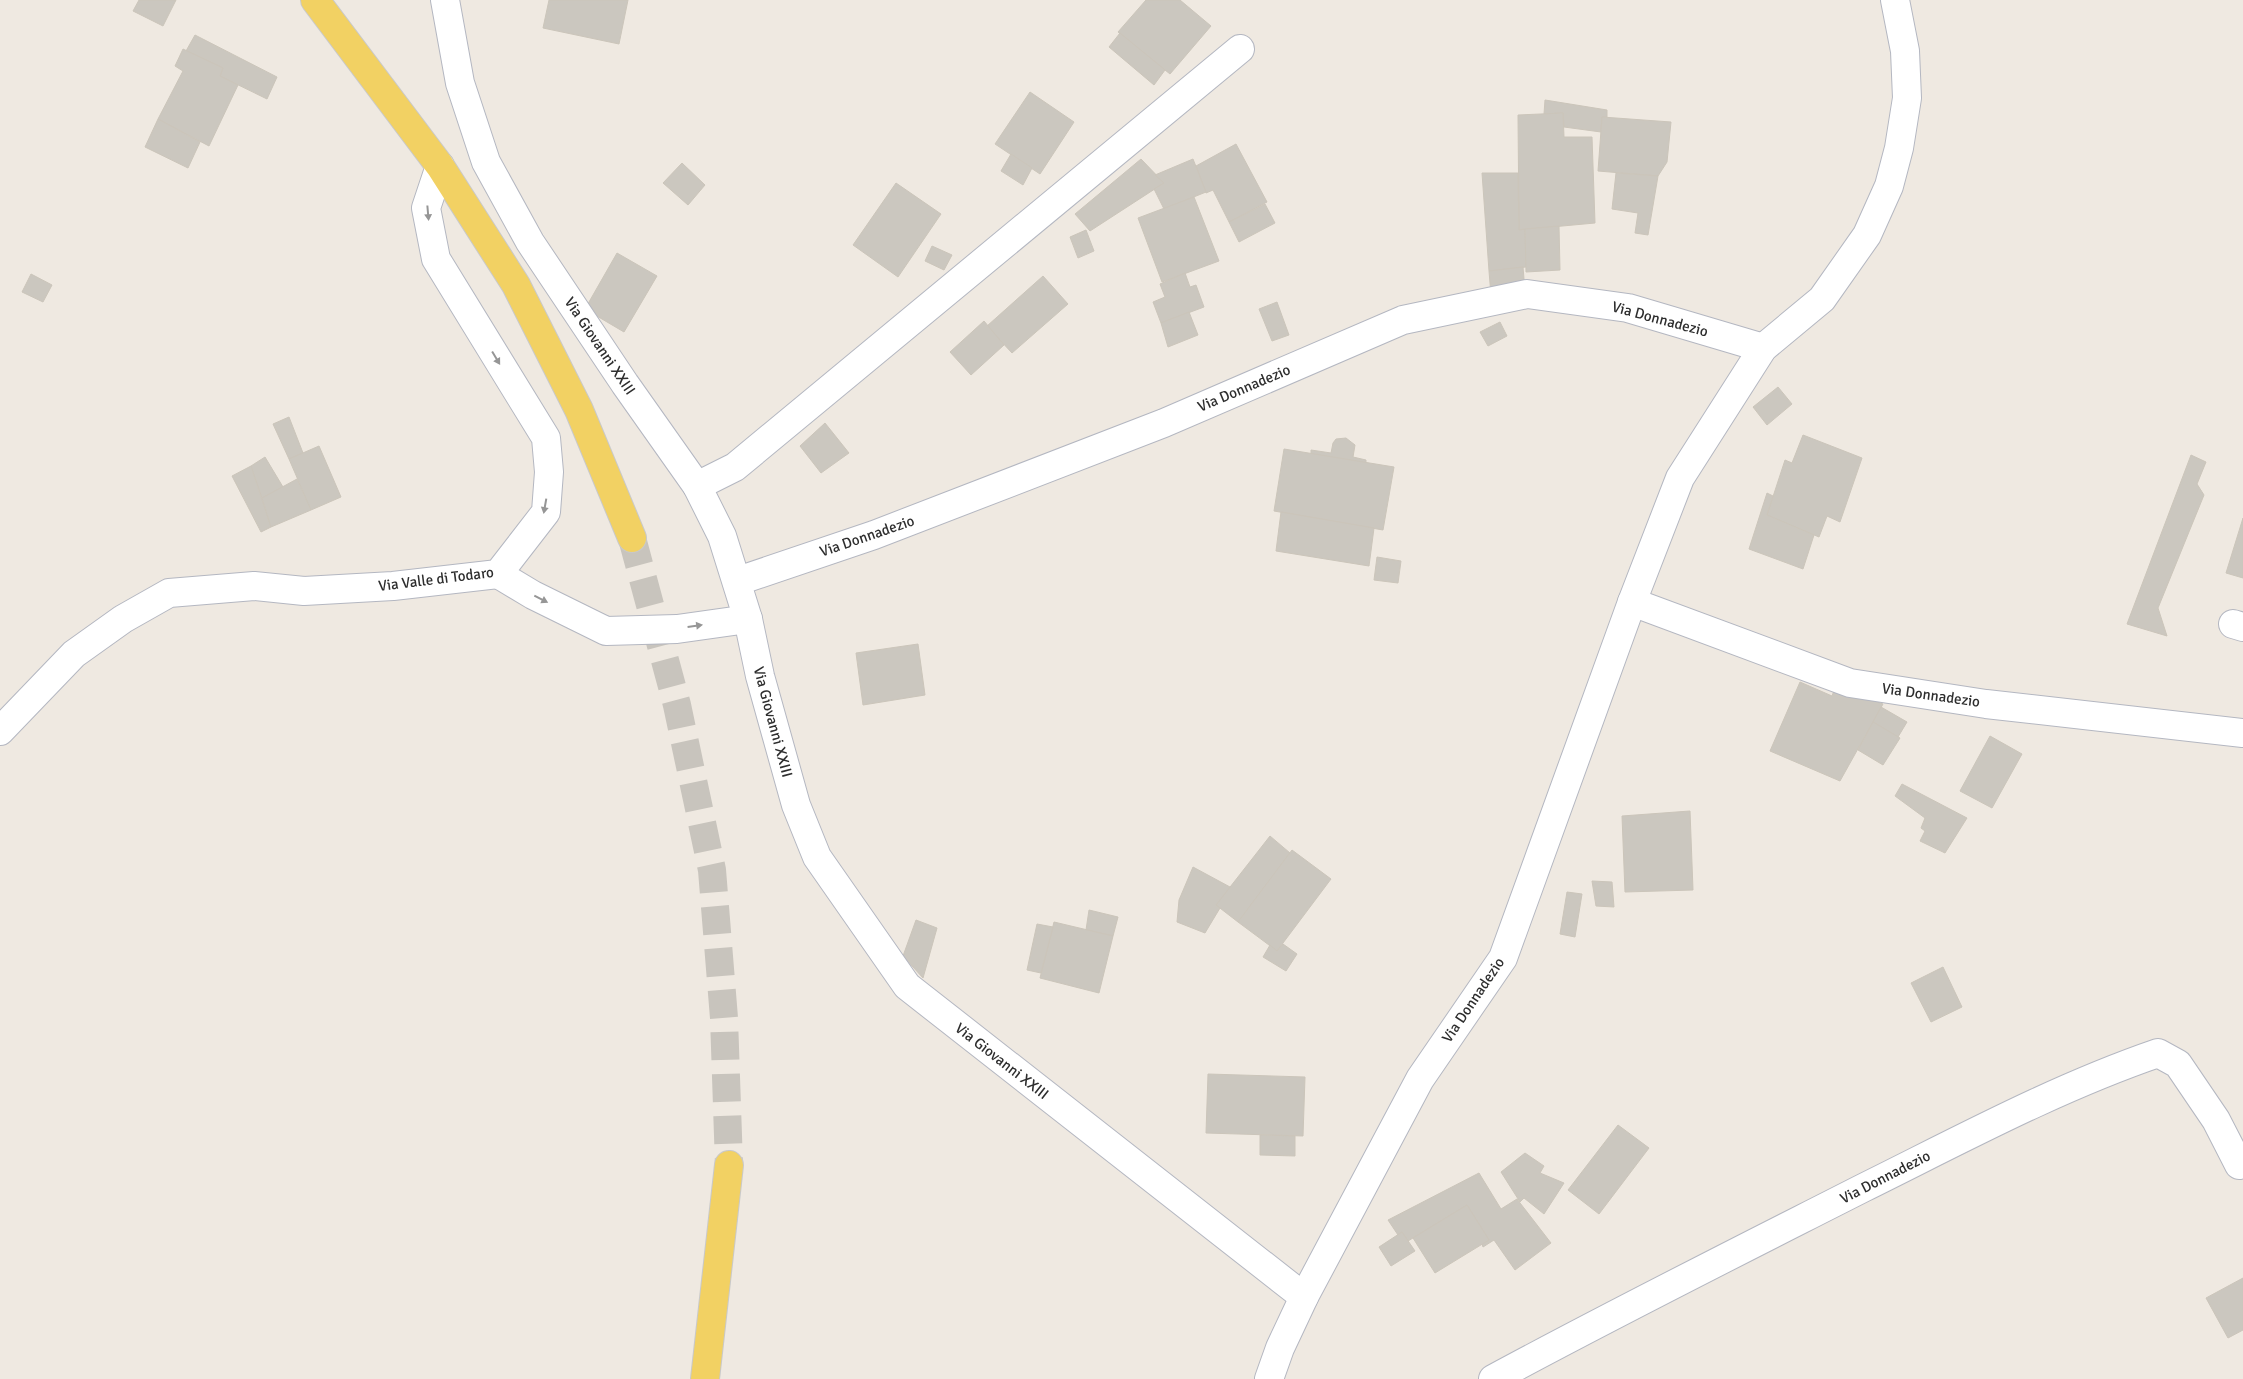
<svg xmlns="http://www.w3.org/2000/svg" width="2243" height="1379" font-family="Signika,sans-serif">
<style>
.building{fill:#cbc7bf;stroke:#cbc5ba}
.lines{fill:none;stroke-linecap:round;stroke-linejoin:round}
.major-tunnel{stroke:#c8c4bd;stroke-width:28;stroke-dasharray:28 14;stroke-linecap:butt}
.minor-casing{stroke:#b4b7c1;stroke-width:30}
.major-casing{stroke:#c9c9c9;stroke-width:30}
.minor{stroke:#fff;stroke-width:28}
.major{stroke:#f2d163;stroke-width:28}
.oneway{fill:#969696}
.labels{text-anchor:middle;dominant-baseline:central;stroke-width:4.5;stroke-linejoin:round;paint-order:stroke}
.street-label{font-size:15px;fill:#2e2e2e;stroke:#fff}
</style>
<rect width="100%" height="100%" fill="#efe9e1"/>
<g class="building">
<polygon points="139,0 176,0 163,26 133,11"/>
<polygon points="549,0 628,0 619,44 543,28"/>
<polygon points="1146,0 1180,0 1211,26 1170,74 1118,32"/>
<polygon points="1120,33 1165,70 1154,85 1109,47"/>
<polygon points="195,35 277,77 267,99 220,76 223,68 186,51"/>
<polygon points="183,49 223,68 220,76 238,85 209,146 158,119 183,71 175,66"/>
<polygon points="1030,92 1074,122 1040,174 995,144"/>
<polygon points="1545,100 1607,110 1607,117 1602,117 1601,132 1564,127 1563,113 1544,114"/>
<polygon points="1563,113 1564,137 1592,137 1595,223 1519,230 1518,115"/>
<polygon points="1602,117 1671,122 1667,162 1658,176 1598,171"/>
<polygon points="158,119 200,142 188,168 145,147"/>
<polygon points="1236,144 1267,202 1229,222 1213,190 1206,193 1196,166"/>
<polygon points="1011,154 1032,168 1023,185 1001,171"/>
<polygon points="1141,159 1164,183 1090,231 1075,214"/>
<polygon points="1193,159 1206,192 1164,209 1154,189 1164,183 1155,175"/>
<polygon points="682,163 705,185 688,205 663,183"/>
<polygon points="1482,173 1518,173 1519,230 1525,229 1526,267 1489,271"/>
<polygon points="1616,173 1658,176 1648,235 1635,233 1638,213 1612,209"/>
<polygon points="896,183 941,214 898,277 853,245"/>
<polygon points="1194,197 1219,261 1162,282 1138,218"/>
<polygon points="1265,204 1275,223 1239,242 1229,222"/>
<polygon points="1559,226 1560,270 1526,272 1525,229"/>
<polygon points="1086,230 1094,251 1078,258 1070,237"/>
<polygon points="932,246 952,255 944,270 925,261"/>
<polygon points="617,253 657,276 624,332 585,309"/>
<polygon points="1523,267 1525,291 1491,295 1489,271"/>
<polygon points="1185,273 1190,287 1196,285 1204,307 1161,323 1153,302 1165,297 1160,284"/>
<polygon points="31,274 52,285 43,302 22,292"/>
<polygon points="1043,276 1068,304 1012,353 987,326"/>
<polygon points="1277,302 1289,335 1272,341 1259,309"/>
<polygon points="1189,312 1198,335 1168,347 1161,323"/>
<polygon points="984,321 1004,345 971,375 950,352"/>
<polygon points="1500,322 1507,336 1488,346 1480,332"/>
<polygon points="1778,387 1792,404 1767,425 1753,407"/>
<polygon points="289,417 303,453 289,459 273,424"/>
<polygon points="825,423 849,453 821,473 800,446"/>
<polygon points="1803,435 1862,458 1840,522 1827,516 1819,537 1767,515 1785,460 1792,463"/>
<polygon points="1346,438 1355,445 1353,457 1366,460 1366,463 1311,454 1311,450 1331,453 1333,443 1336,439"/>
<polygon points="319,446 341,497 311,510 289,459"/>
<polygon points="1284,449 1394,467 1383,530 1274,511"/>
<polygon points="2191,455 2206,462 2197,484 2204,495 2158,608 2167,636 2127,624"/>
<polygon points="265,457 283,487 262,498 251,466"/>
<polygon points="251,466 271,527 261,532 232,476"/>
<polygon points="297,479 311,510 271,527 262,498"/>
<polygon points="1767,493 1773,496 1767,515 1814,535 1803,569 1749,549"/>
<polygon points="1281,512 1374,528 1369,566 1276,551"/>
<polygon points="2243,518 2243,578 2226,573"/>
<polygon points="1377,557 1401,561 1398,583 1374,580"/>
<polygon points="918,644 925,695 863,705 856,653"/>
<polygon points="1800,682 1832,696 1835,688 1883,704 1840,781 1770,751"/>
<polygon points="1881,707 1907,722 1898,737 1873,722"/>
<polygon points="1873,722 1900,738 1883,765 1858,750"/>
<polygon points="1990,736 2022,754 1992,808 1960,791"/>
<polygon points="1902,784 1967,818 1945,853 1920,841 1925,831 1921,828 1925,818 1895,796"/>
<polygon points="1690,811 1693,890 1625,892 1622,816"/>
<polygon points="1270,836 1290,853 1238,922 1216,905"/>
<polygon points="1292,850 1331,879 1277,951 1238,922"/>
<polygon points="1193,867 1230,887 1216,905 1220,908 1205,933 1177,922 1179,900"/>
<polygon points="1592,881 1612,882 1614,907 1596,906"/>
<polygon points="1567,892 1582,894 1575,937 1560,934"/>
<polygon points="1089,910 1118,917 1113,936 1086,930"/>
<polygon points="916,920 937,928 923,978 903,956"/>
<polygon points="1054,922 1113,936 1099,993 1040,978"/>
<polygon points="1037,924 1053,927 1041,973 1027,970"/>
<polygon points="1283,944 1297,954 1286,971 1263,957 1270,945 1277,951"/>
<polygon points="1943,967 1962,1007 1931,1022 1911,983"/>
<polygon points="1208,1074 1305,1077 1303,1136 1206,1133"/>
<polygon points="1618,1125 1649,1148 1599,1214 1568,1190"/>
<polygon points="1260,1135 1295,1136 1295,1156 1260,1155"/>
<polygon points="1525,1153 1544,1166 1540,1173 1564,1183 1544,1214 1524,1198 1520,1202 1501,1172"/>
<polygon points="1479,1173 1501,1209 1517,1199 1551,1243 1515,1270 1494,1240 1483,1247 1482,1244 1489,1240 1467,1205 1408,1241 1402,1232 1398,1235 1388,1220"/>
<polygon points="1467,1205 1489,1240 1435,1273 1413,1238"/>
<polygon points="1402,1232 1415,1251 1391,1266 1379,1247"/>
<polygon points="2243,1278 2243,1330 2228,1338 2206,1298"/>
</g>
<g class="lines">
<polyline class="major-tunnel" points="632,538 677,705 712,870 724,1018 729,1165"/>
<defs>
<g id="minor">
<polyline points="445,0 460,83 486,162 530,242 625,384 697,486 722,536 748,619 760,676 796,805 817,857 907,986 1304,1297"/>
<polyline points="697,486 735,467 1240,49"/>
<polyline points="498,574 533,595 606,631 677,629 748,619"/>
<polyline points="738,581 874,535 1164,423 1403,320 1527,294 1628,308 1763,348"/>
<polyline points="1632,602 1850,683 1986,704 2243,733"/>
<polyline points="2233,624 2243,627"/>
<polyline points="0,731 74,654 123,619 169,593 254,586 304,591 393,586 498,574 546,512 549,472 546,438 436,259 426,208 440,166"/>
<polyline points="1269,1379 1280,1348 1304,1297 1420,1079 1503,958 1632,602 1680,478 1763,348 1822,299 1867,235 1889,186 1899,148 1907,98 1905,51 1895,0"/>
<path d="M1493,1379C1615,1313 1739,1251 1863,1188C1960,1140 2056,1088 2158,1053L2178,1064L2216,1120L2239,1165"/>
</g>
<g id="major">
<polyline points="315,0 440,166 516,285 579,410 632,538"/>
<polyline points="705,1379 729,1165"/>
</g>
</defs>
<use href="#minor" class="minor-casing"/>
<use href="#major" class="major-casing"/>
<use href="#minor" class="minor"/>
<use href="#major" class="major"/>
</g>
<defs><path id="oneway-solid" d="M-6-.8H1V-3.2L6.5 0L1 3.2V.8H-6Z" transform="scale(1.25)"/></defs>
<g class="oneway">
<use href="#oneway-solid" transform="translate(428 213) rotate(85)"/>
<use href="#oneway-solid" transform="translate(496 358) rotate(59)"/>
<use href="#oneway-solid" transform="translate(545 506) rotate(100)"/>
<use href="#oneway-solid" transform="translate(541 599) rotate(27)"/>
<use href="#oneway-solid" transform="translate(695 626) rotate(-8)"/>
</g>
<g class="labels">
<g class="street-label">
<text transform="translate(1660 319) rotate(15)">Via Donnadezio</text>
<text transform="translate(600 346) rotate(56)">Via Giovanni XXIII</text>
<text transform="translate(1244 388) rotate(-23)">Via Donnadezio</text>
<text transform="translate(867 536) rotate(-19)">Via Donnadezio</text>
<text transform="translate(436 579) rotate(-7)">Via Valle di Todaro</text>
<text transform="translate(1931 695) rotate(8)">Via Donnadezio</text>
<text transform="translate(773 722) rotate(75)">Via Giovanni XXIII</text>
<text transform="translate(1473 1000) rotate(-56)">Via Donnadezio</text>
<text transform="translate(1002 1061) rotate(38)">Via Giovanni XXIII</text>
<text transform="translate(1885 1177) rotate(-27)">Via Donnadezio</text>
</g>
</g>
</svg>
